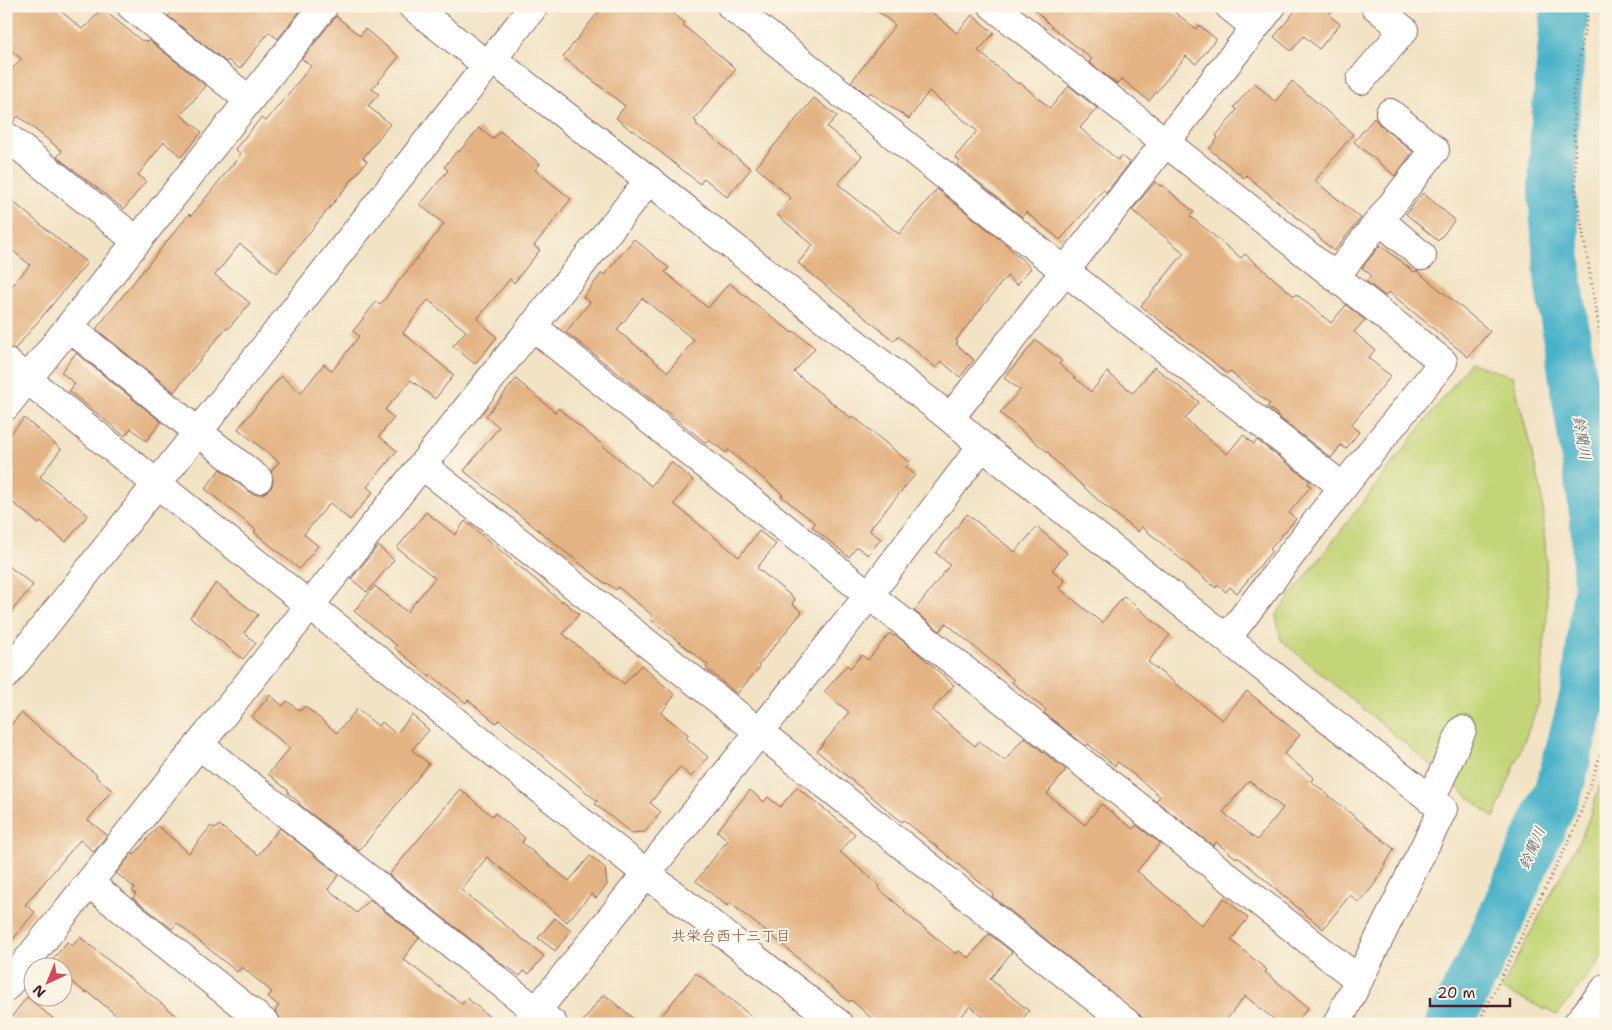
<svg xmlns="http://www.w3.org/2000/svg" width="1612" height="1030" font-family="'Shantell Sans','Klee One',sans-serif">
<style>
.green{fill:#c3d578;stroke:#867a52}
.lines{fill:none;stroke-linecap:round;stroke-linejoin:round}
.river{stroke:#4ab2c9;stroke-width:48}
.building{fill:#e3b383;fill-rule:evenodd}
.minor-casing{stroke:#856461;stroke-width:30}
.path{stroke:#856461;stroke-width:3;stroke-dasharray:1 4;stroke-linecap:butt}
.minor{stroke:#fff;stroke-width:28}
.labels{text-anchor:middle;dominant-baseline:central;stroke-width:4;stroke-linejoin:round;paint-order:stroke}
.water-label{font-size:15px;font-style:italic;fill:#4a5a6a;stroke:#fcf5e5}
.neighbourhood-label{font-size:15px;fill:#80534a;stroke:#fcf5e5}
</style>
<rect width="100%" height="100%" fill="#fcf5e5"/>
<filter id="ink" filterUnits="userSpaceOnUse"><feTurbulence type="fractalNoise" baseFrequency=".02" numOctaves="2"/><feDisplacementMap in="SourceGraphic" scale="10" xChannelSelector="R" yChannelSelector="G"/><feConvolveMatrix kernelMatrix="1 2 1 2 8 2 1 2 1" color-interpolation-filters="sRGB"/></filter>
<filter id="wash" filterUnits="userSpaceOnUse"><feTurbulence type="fractalNoise" baseFrequency=".0096" numOctaves="4" result="noise"/><feDisplacementMap in="SourceGraphic" scale="20" xChannelSelector="R" yChannelSelector="G"/><feGaussianBlur stdDeviation="1.12" result="paint"/><feColorMatrix in="noise" values="0 0 0 0 0 0 0 0 0 0 0 0 0 0 0 0 0 1.4 0 .05"/><feComposite in="paint" operator="in"/></filter>
<g filter="url(#wash)">
<rect width="100%" height="100%" fill="#f2e3c5"/>
<g class="green">
<polygon points="1470,363 1513,376 1542,494 1546,560 1547,616 1539,703 1494,818 1281,640 1276,615"/>
<polygon points="1606,768 1606,952 1557,1015 1501,989 1585,829"/>
</g>
<g class="lines">
<polyline class="river" points="1449,1024 1489,945 1560,786 1585,689 1597,590 1594,518 1559,286 1552,194 1554,133 1565,6"/>
</g>
<g id="blocks">
<g class="building">
<polygon points="6,6 55,6 82,29 86,25 87,26 101,8 142,41 143,40 147,42 149,40 206,86 181,115 202,132 181,157 164,142 138,175 146,181 124,209 57,157 62,151 18,116 13,122 6,121 6,76 21,59 6,46"/>
<polygon points="176,6 304,6 278,39 269,32 240,69 228,60 226,62 168,16"/>
<polygon points="603,6 665,6 685,23 683,25 736,69 694,120 697,122 696,124 751,169 727,197 704,178 700,184 633,130 632,131 616,118 625,106 563,57"/>
<polygon points="871,6 924,6 957,33 972,15 994,33 978,51 1018,84 1019,82 1050,108 1069,86 1097,108 1080,128 1118,160 1121,156 1130,163 1108,190 1106,192 1103,190 1060,240 1026,212 1022,217 957,165 960,161 955,157 977,131 929,91 909,119 870,92 868,95 851,82 895,25"/>
<polygon points="1031,6 1167,6 1196,29 1199,25 1216,39 1196,64 1186,56 1149,101 1122,79 1117,84 1089,62 1092,59 1051,26"/>
<polygon points="1299,6 1336,6 1329,15 1340,24 1319,49 1304,36 1291,51 1274,37"/>
<polygon points="336,16 360,36 365,29 399,57 372,89 379,94 368,106 390,124 363,158 367,161 277,273 240,244 215,275 250,303 228,329 226,328 174,392 96,329 189,214 191,216 241,154 235,149 261,118 266,121 311,66 302,59"/>
<polygon points="1292,81 1353,134 1315,181 1361,218 1334,251 1318,237 1319,236 1246,175 1244,178 1209,149 1218,138 1216,136 1237,110 1234,107 1255,83 1275,102"/>
<polygon points="814,98 837,116 827,127 862,156 838,184 899,234 937,189 1002,241 1031,268 1017,285 1007,276 956,340 958,342 956,344 974,360 960,377 941,361 936,368 898,336 894,341 798,263 813,245 777,215 791,198 756,167"/>
<polygon points="1374,118 1380,125 1413,152 1395,176 1354,142"/>
<polygon points="479,128 493,139 500,131 540,164 535,170 571,199 534,246 540,250 514,283 510,279 477,319 497,337 475,364 453,346 466,331 428,300 403,333 454,375 435,399 411,380 385,410 394,418 379,436 397,451 367,487 373,492 350,520 330,503 304,534 318,546 299,569 254,532 256,530 205,489 220,469 252,494 263,494 271,488 273,481 271,471 279,462 238,429 281,376 301,393 324,364 332,371 359,336 353,331 376,302 380,305 444,224 420,205 448,170 444,167 457,151 459,152"/>
<polygon points="1155,182 1160,186 1162,185 1194,212 1190,216 1241,258 1245,254 1294,296 1296,294 1331,323 1346,305 1365,320 1354,332 1375,350 1368,358 1391,376 1351,425 1359,432 1346,449 1341,445 1331,458 1276,415 1277,414 1267,407 1270,404 1229,371 1227,374 1211,360 1141,306 1184,253 1132,210"/>
<polygon points="1423,193 1455,220 1438,241 1406,214"/>
<polygon points="6,196 87,263 15,349 6,347 6,293 30,265 6,245"/>
<path d="M634,239L669,268L665,272L708,308L729,283L792,333L794,331L815,348L794,372L851,418L853,416L910,463L906,467L915,475L872,526L870,531L881,539L868,555L857,547L849,557L812,527L815,523L781,496L783,495L728,450L726,453L709,440L706,443L566,332L590,302L583,297L602,273L604,275ZM642,298L694,340L668,372L617,330Z"/>
<polygon points="1380,245 1414,272 1417,271 1490,331 1468,357 1389,292 1385,296 1366,281 1371,275 1362,268"/>
<polygon points="1036,340 1062,361 1059,364 1091,392 1107,372 1133,393 1154,367 1199,402 1185,419 1227,454 1243,435 1254,444 1257,440 1310,481 1308,484 1311,486 1289,513 1296,519 1270,549 1272,551 1237,593 1230,587 1226,592 1218,585 1216,588 1142,527 1138,532 1099,501 1050,456 1051,455 1000,413 1020,390 1004,378"/>
<polygon points="76,353 161,422 146,441 131,428 125,436 69,391 75,384 61,372"/>
<polygon points="516,379 555,412 558,408 651,486 671,462 693,480 674,504 739,557 759,531 776,544 757,568 795,599 792,604 802,612 758,666 760,667 737,694 706,668 708,665 650,619 653,616 618,587 616,590 607,583 606,584 464,471 499,427 486,416"/>
<polygon points="24,418 61,449 40,477 88,515 66,542 41,522 39,524 6,497 6,439"/>
<polygon points="426,512 455,535 465,521 562,602 562,600 579,614 563,634 624,684 641,665 675,695 661,713 689,735 686,738 708,757 691,777 680,767 650,803 661,812 645,832 631,833 595,804 597,801 507,726 499,720 496,723 468,700 466,703 431,675 430,677 395,648 397,646 354,611 375,586 407,612 435,578 397,548"/>
<path d="M967,514L1015,552L1037,527L1067,553L1052,570L1065,581L1059,588L1102,623L1124,596L1170,635L1148,662L1222,720L1247,691L1300,735L1284,754L1314,778L1311,781L1394,849L1374,885L1359,903L1350,895L1323,929L1237,856L1236,858L1216,842L1213,846L1156,801L1160,796L1118,762L1115,766L1088,744L1086,746L1044,713L1046,710L1012,682L1014,680L946,623L940,631L914,611L950,565L936,553ZM1249,781L1283,808L1257,840L1223,812Z"/>
<polygon points="378,546 394,560 367,592 351,579"/>
<polygon points="6,564 33,585 6,618"/>
<polygon points="216,583 258,615 244,633 256,643 243,659 190,617"/>
<polygon points="890,633 894,637 895,635 920,655 954,685 932,710 975,746 979,741 1005,761 1024,737 1066,770 1047,794 1085,825 1101,804 1133,829 1136,825 1160,843 1137,871 1202,926 1224,898 1248,918 1231,940 1267,970 1265,972 1308,1008 1295,1024 1280,1024 1245,996 1223,1024 1151,1024 992,896 994,894 942,851 904,820 902,822 817,751 849,712 824,692 847,665 850,668 862,655 868,660"/>
<polygon points="270,695 283,706 287,701 300,711 305,706 337,733 357,709 378,726 382,722 396,734 412,715 429,730 412,750 429,764 359,851 299,804 300,803 288,793 289,791 268,774 290,748 252,717"/>
<polygon points="21,713 97,775 96,777 112,790 88,820 107,835 94,852 80,840 25,905 35,912 6,948 6,731"/>
<polygon points="797,787 855,834 840,852 880,886 878,888 905,911 904,912 956,954 959,951 969,958 989,934 1012,952 990,979 1029,1011 1018,1024 992,1024 970,1006 955,1024 878,1024 851,1000 849,1002 778,941 730,903 727,906 696,881 728,840 717,831 750,790 764,802 768,797 780,807"/>
<polygon points="460,789 492,816 495,813 525,838 522,843 569,881 590,856 605,868 607,885 596,898 591,894 567,922 487,857 461,890 544,956 529,974 524,971 520,976 508,967 507,968 389,875"/>
<polygon points="219,825 258,855 280,828 339,875 328,889 357,913 369,899 419,938 403,959 462,1004 467,998 498,1024 281,1024 280,1018 275,1011 279,1006 268,997 272,992 242,967 237,972 177,923 172,929 133,898 136,894 132,891 135,888 116,873 132,853 134,855 158,826 189,853 211,826 216,829"/>
<polygon points="555,918 571,931 555,951 538,938"/>
<polygon points="80,937 162,1004 186,1024 127,1024 87,991 86,993 67,978 62,984 62,968 46,968 67,942 72,946"/>
<polygon points="696,973 729,998 761,1024 655,1024"/>
<polygon points="604,994 640,1024 581,1024"/>
<polygon points="27,997 60,1024 6,1024"/>
</g>
</g>
</g>
<g filter="url(#ink)">
<use href="#blocks" fill-opacity="0" stroke="#856461" stroke-width="1"/>
<g class="lines">
<defs>
<g id="minor">
<polyline points="131,6 249,100"/>
<polyline points="412,6 487,65"/>
<polyline points="731,6 1065,271 1343,487"/>
<polyline points="993,6 1443,362 1343,487 1227,638"/>
<polyline points="1229,6 1255,27"/>
<polyline points="492,59 649,180 950,418 982,446 1443,809 1337,1024"/>
<polyline points="1361,80 1404,30 1375,6"/>
<polyline points="6,136 137,241"/>
<polyline points="1380,220 1422,256"/>
<polyline points="1335,277 1435,150 1390,113"/>
<polyline points="532,326 869,595 1359,980"/>
<polyline points="69,327 198,432 258,479"/>
<polyline points="6,362 157,484 647,874 839,1024"/>
<polyline points="6,406 324,6"/>
<polyline points="950,418 1272,6"/>
<polyline points="422,465 1128,1024"/>
<polyline points="6,675 534,6"/>
<polyline points="199,745 553,1024"/>
<polyline points="1431,800 1462,730"/>
<polyline points="89,883 266,1024"/>
<polyline points="6,987 649,180"/>
<polyline points="526,1024 869,595 982,446"/>
<polyline points="1577,1024 1606,988"/>
</g>
</defs>
<use href="#minor" class="minor-casing"/>
<g class="path">
<polyline points="1589,6 1573,94 1576,192 1606,368"/>
<polyline points="1478,1024 1576,826 1606,739"/>
</g>
<use href="#minor" class="minor"/>
</g>
</g>
<g class="labels">
<g class="water-label">
<text transform="translate(1582 438) rotate(81)">鈴蘭川</text>
<text transform="translate(1532 848) rotate(-66)">鈴蘭川</text>
</g>
<g class="neighbourhood-label">
<text x="731" y="936">共栄台西十三丁目</text>
</g>
</g>
<rect width="1612" height="1030" fill="none" stroke="#fcf5e5" stroke-width="25"/>
<g transform="translate(48 982) rotate(224)"><circle r="24" fill="#fcf5e5" stroke="#b59f9b"/>
<path d="M0-4L9 19L0 12L-9 19Z" fill="#d1495b"/>
<text y="-8" font-size="14" font-weight="bold" text-anchor="middle" fill="#4a1f2b">N</text>
</g>
<path d="M1430 998v8h80v-8" fill="none" stroke="#4a1f2b" stroke-width="2.5"/>
<text x="1437" y="998" font-size="15" fill="#4a1f2b" stroke="#fcf5e5" stroke-width="4" paint-order="stroke">20 m</text>
</svg>
